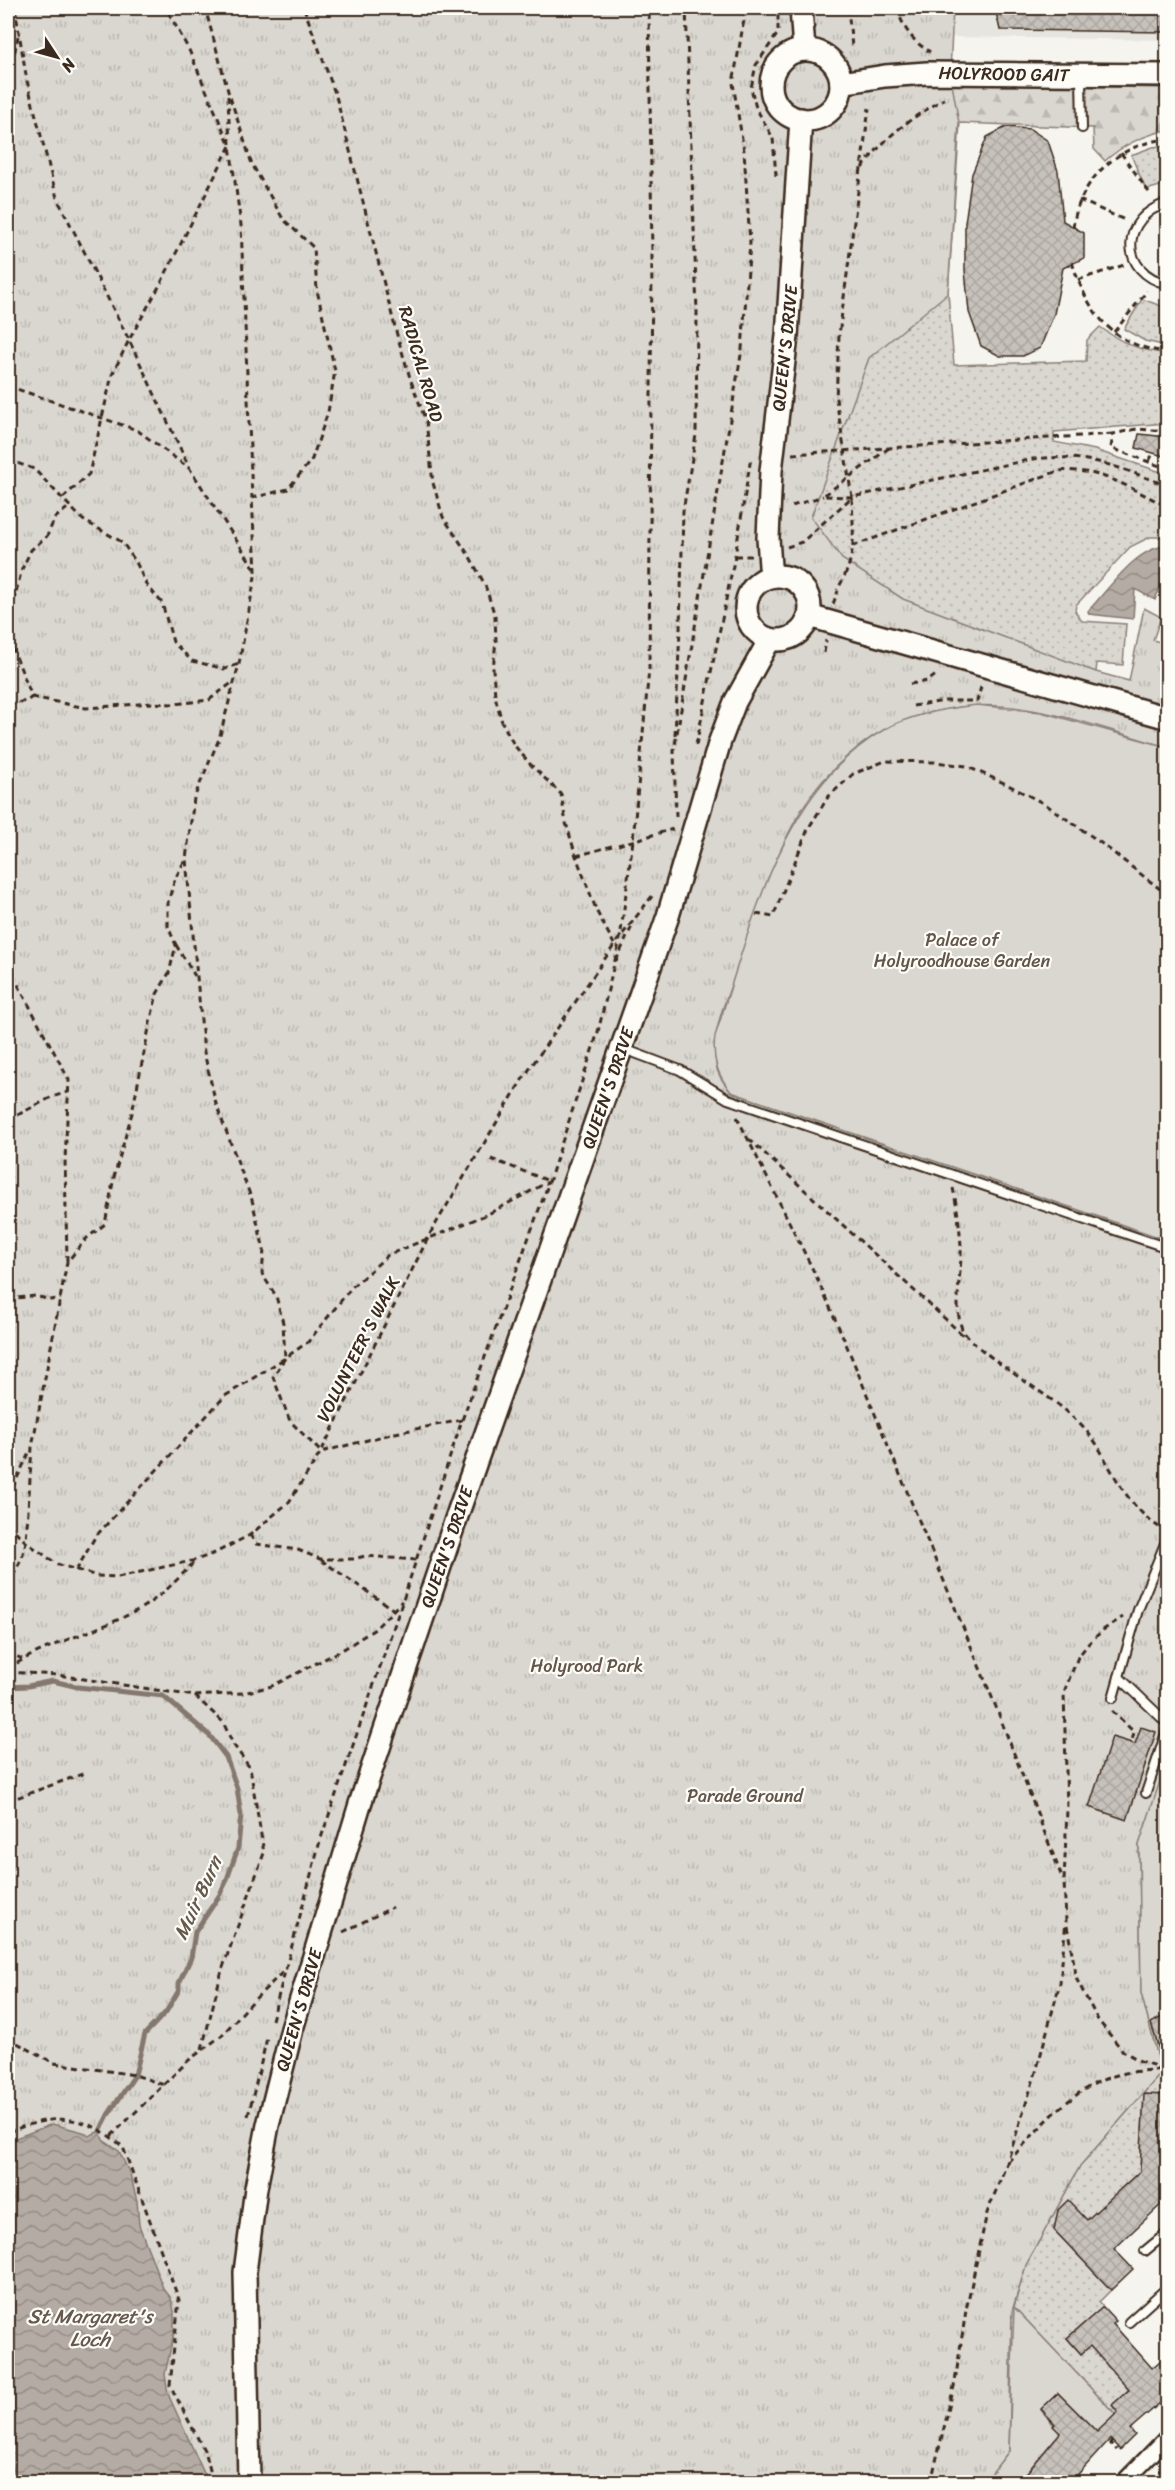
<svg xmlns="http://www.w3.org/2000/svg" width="1175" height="2490" font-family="Sriracha,sans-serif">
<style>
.built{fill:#e7e5df}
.grass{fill:url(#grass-dots);stroke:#8a8077;stroke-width:1.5}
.forest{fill:url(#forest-firs);stroke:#8a8077;stroke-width:1.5}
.park{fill:url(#park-tufts);stroke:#8a8077;stroke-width:1.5}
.garden{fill:#dad6d0;stroke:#8a8077;stroke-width:1.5}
.water{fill:url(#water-waves);stroke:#84786e;stroke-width:1.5}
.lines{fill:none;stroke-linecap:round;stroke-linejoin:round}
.stream{stroke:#84786e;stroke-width:5}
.building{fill:url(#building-cross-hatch);stroke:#3b2a1e;stroke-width:1.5}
.lane-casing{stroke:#3b2a1e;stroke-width:12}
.street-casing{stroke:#3b2a1e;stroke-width:20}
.secondary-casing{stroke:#3b2a1e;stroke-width:26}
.path{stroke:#3b2a1e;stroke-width:3;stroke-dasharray:6 4.5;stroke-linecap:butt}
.lane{stroke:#fdfcf7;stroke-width:8}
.street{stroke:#fdfcf7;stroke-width:15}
.secondary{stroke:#fdfcf7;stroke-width:21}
.labels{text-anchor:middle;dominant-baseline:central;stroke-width:4.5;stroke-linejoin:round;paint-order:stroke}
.street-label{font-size:18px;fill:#3b2a1e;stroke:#fdfcf7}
.park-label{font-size:18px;fill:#63554a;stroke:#fdfcf7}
.water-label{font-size:20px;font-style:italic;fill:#65584d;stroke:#fdfcf7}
</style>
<defs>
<pattern id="grass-dots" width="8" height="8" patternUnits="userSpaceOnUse" patternTransform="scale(1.5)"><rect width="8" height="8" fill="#dad6d0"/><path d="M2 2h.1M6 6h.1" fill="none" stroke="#bcb8b2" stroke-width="1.8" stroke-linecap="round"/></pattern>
<pattern id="forest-firs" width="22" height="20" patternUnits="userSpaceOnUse" patternTransform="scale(1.5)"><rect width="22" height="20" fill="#dad6d0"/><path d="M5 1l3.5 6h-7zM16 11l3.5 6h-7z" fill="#bcb8b2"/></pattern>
<pattern id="park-tufts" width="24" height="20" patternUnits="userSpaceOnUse" patternTransform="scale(1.5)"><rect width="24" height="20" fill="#dad6d0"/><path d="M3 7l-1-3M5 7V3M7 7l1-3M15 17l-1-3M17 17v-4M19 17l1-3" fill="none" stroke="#bcb8b2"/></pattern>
<pattern id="water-waves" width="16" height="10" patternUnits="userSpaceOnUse" patternTransform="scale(1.5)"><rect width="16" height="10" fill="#b4aca4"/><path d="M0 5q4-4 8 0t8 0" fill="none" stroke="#948c85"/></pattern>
<pattern id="building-cross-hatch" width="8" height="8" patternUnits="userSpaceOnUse" patternTransform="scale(1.5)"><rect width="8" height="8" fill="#c7c1bb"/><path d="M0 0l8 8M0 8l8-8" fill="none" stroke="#aca6a0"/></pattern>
</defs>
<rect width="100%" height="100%" fill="#f5f4ee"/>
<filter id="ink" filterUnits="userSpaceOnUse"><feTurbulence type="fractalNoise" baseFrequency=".0167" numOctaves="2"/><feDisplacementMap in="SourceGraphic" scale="12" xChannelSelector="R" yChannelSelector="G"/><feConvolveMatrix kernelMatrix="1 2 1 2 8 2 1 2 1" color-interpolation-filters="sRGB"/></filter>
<g filter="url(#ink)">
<polygon class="built" points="953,8 1167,8 1167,40 952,37"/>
<g class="grass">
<polygon points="1167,145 1167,184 1146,190 1131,155 1153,147"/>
<path d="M948,293L954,365L1086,361L1087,340L1100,327C1123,344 1139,350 1167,354V423L1054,432V442L1095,450L1167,474V510L1161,522L1167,526V537H1150L1130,547L1076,605L1075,611L1082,621L1126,624L1123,665L1097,663L1096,672L928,625L787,527L795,343Z"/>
<polygon points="1142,299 1167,308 1167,346 1145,341 1124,329"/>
<polygon points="1162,2072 1167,2075 1167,2095 1144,2095 1140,2171 1087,2220 1064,2204 1058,2210 1061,2219 1052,2227 1111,2290 1099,2302 1103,2307 1067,2338 1081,2354 1090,2346 1131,2387 1112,2405 1132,2428 1130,2430 1014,2307 1026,2265 1080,2166"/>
</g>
<path class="forest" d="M954,84L1167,88V130C1143,136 1124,144 1105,161L1094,149L1093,128L960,123L948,293L795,343L905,90Z"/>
<path class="park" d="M8,8H953L950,73L959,123L948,293L869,358L811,517L842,559L903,599L1096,672L1129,681L1144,608L1161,617L1153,640L1167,644V747C1114,732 1056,710 1001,706C965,703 918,712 886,729C850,748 814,785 795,821C772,863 758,910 742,956C731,989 710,1028 716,1064C717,1075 725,1084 731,1092L1167,1240L1168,1760L1139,1845L1141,1993L1162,2072L1080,2166L1026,2265L1012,2311L1009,2451L985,2482H8Z"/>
<g class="garden">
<path d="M977,705L1041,712L1167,747V1240L731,1092C717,1074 712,1059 715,1036C751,929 779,790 885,729C910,715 949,708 977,705Z"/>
<polygon points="1167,1760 1168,2014 1151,2023 1161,2056 1158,2057 1141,1993 1139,1845"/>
<polygon points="1014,2307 1116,2415 1110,2439 1107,2442 1058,2393 1041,2410 1065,2438 1055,2439 1019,2482 985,2482 1009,2451"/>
</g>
<g class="water">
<path d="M1167,546V580L1165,574L1155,600L1135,589L1133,619L1089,614L1088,611C1109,589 1136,547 1167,546Z"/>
<polygon points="52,2124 83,2132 89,2136 100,2131 103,2140 119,2151 130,2174 137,2201 139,2225 163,2288 171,2298 174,2311 174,2333 165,2374 168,2394 208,2482 8,2482 8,2141"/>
</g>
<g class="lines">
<polyline class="stream" points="8,1687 28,1686 53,1681 78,1687 163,1696 210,1736 226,1757 237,1788 241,1815 238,1848 226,1882 219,1896 195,1932 191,1958 179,1983 179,1990 166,2012 145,2034 135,2075 108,2115 100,2131"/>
</g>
<g class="building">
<polygon points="995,8 1167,8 1167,32 1000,30"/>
<polygon points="1006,127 1030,129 1048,141 1058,171 1063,221 1084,233 1084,258 1063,268 1054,314 1040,348 1023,356 1000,356 981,346 969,312 965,270 965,223 972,174 987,137"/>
<polygon points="1139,434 1167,437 1167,457 1136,448"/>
<polygon points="1141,1727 1156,1732 1127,1820 1089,1807 1112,1737 1135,1744"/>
<polygon points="1167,2014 1167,2065 1164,2066 1151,2023"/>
<polygon points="1144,2094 1167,2095 1167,2199 1114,2249 1133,2269 1111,2290 1054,2230 1058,2210 1068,2200 1087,2220 1140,2171"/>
<polygon points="1103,2307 1116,2321 1113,2324 1152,2368 1167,2355 1167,2397 1130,2429 1135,2435 1120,2450 1110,2439 1071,2482 1019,2482 1060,2433 1053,2426 1055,2424 1041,2409 1058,2393 1097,2432 1118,2412 1112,2405 1129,2390 1090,2346 1081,2354 1067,2338"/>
</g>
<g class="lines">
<defs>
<g id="lane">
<polyline points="1081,76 1082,128"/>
<path d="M1168,203C1120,216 1118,273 1168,284"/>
<polyline points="624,1049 680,1070 728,1099 1168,1248"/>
<polyline points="1119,1677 1168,1724"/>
<polyline points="1113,1698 1138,1610 1168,1536"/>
<polyline points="1146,1793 1168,1727"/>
<polyline points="1145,2251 1168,2232"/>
<polyline points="1129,2322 1168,2287"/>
</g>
<polyline id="street" points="1124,2482 1168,2437"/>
<g id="secondary">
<polyline points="801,8 804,50"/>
<circle cx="806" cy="85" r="35"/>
<polyline points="841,83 885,76 927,73 1168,75"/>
<circle cx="778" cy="608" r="32"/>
<polyline points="773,576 770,566 768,538 771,471 787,336 801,119"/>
<polyline points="809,616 1168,718"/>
<polyline points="249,2482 245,2272 256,2188 268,2125 292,2029 360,1804 459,1510 668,916 720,741 735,702 770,639"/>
</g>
</defs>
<use href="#lane" class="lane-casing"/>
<use href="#street" class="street-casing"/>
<use href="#secondary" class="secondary-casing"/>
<g class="path">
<polyline points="15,8 27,81 57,198 129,340 190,469"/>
<polyline points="304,8 336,96 397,335 411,381 426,421 433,483 443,517 470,557 485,585 495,616 496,641 493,669 495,696 502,722 514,745 530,764 561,794 566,823 576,856 597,912 614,944"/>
<polyline points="848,8 852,47"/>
<path d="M897,8C903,28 912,41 930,52"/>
<polyline points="8,83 18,36"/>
<polyline points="228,96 230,146 241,225 252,498"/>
<polyline points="1121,153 1151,195"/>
<path d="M862,168C886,136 909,119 944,99"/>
<polyline points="776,176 773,138 756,108 751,88 756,65 778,33 778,8"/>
<polyline points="1079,200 1127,221"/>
<path d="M1073,228C1079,179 1118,144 1168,139"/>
<path d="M1072,262C1087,311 1112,347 1168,352"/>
<polyline points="1078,280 1124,265"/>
<polyline points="1114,332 1147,291"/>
<polyline points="8,386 137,430 190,469 255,569"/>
<polyline points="1168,431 1137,429 1113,434 1111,448 1168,469"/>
<path d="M889,448L823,496L852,497L1033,459C1088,453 1118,467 1168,486"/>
<polyline points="792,454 1113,434"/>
<polyline points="8,460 34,469 83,520 122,542 136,562 146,584 162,603 173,642 192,661 225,669 239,664"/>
<polyline points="1149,461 1154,452"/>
<polyline points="8,470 8,479"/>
<polyline points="852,497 836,399 839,335 869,108"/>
<polyline points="63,498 89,474 112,375 129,340 160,285 230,146 189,50 166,8"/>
<polyline points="792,506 823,496"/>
<path d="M853,546L1058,471C1099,467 1132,489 1168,507"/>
<path d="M787,547L802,542L852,497C853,535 858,556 837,590"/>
<polyline points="735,556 751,556"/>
<polyline points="833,604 838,591"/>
<polyline points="824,653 826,640"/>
<polyline points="910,684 928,681 937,674"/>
<polyline points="32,697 86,708 152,703 174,704 209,700 233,682"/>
<polyline points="8,704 27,701 32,697 11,644 8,623 22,569 31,550 47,536 55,518 70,506"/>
<polyline points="913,706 944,701 977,701 981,687"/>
<polyline points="675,735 680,629 683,511 696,435 697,312 686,8"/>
<polyline points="696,745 735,556 751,457"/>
<polyline points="676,817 674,751 742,349 750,243 744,151 733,83 746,8"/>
<polyline points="618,845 673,829"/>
<polyline points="576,856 612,846"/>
<polyline points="756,914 773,917 808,829 828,797 853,774 885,761 935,762 966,766 1006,784 1045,804 1097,840 1160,889 1168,902"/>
<polyline points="176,945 195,976"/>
<polyline points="616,961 632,926"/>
<polyline points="8,966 69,1080 65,1160 67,1261"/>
<polyline points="1168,1051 1168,1061"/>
<polyline points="737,1117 815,1274 844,1339 996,1707 1063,1880"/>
<polyline points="8,1120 52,1097 68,1092"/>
<polyline points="749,1139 966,1338"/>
<polyline points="491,1159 549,1181"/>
<path d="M953,1188C957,1207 960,1227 961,1247C962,1273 953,1304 962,1329C970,1348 1044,1392 1065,1410C1077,1421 1091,1434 1099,1448C1115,1477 1130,1508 1159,1527"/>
<polyline points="8,1299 35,1296 51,1300 61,1298"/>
<polyline points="462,1420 395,1433 321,1452 290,1421 273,1377 285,1358 308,1342 352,1287 388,1255 488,1214 548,1182"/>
<polyline points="8,1497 30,1451"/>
<polyline points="8,1524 26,1542 57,1564 97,1576 118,1577 196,1560 215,1553 250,1535 289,1502 321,1452 431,1232 522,1080 615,944 653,895"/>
<polyline points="250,1535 256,1544 298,1550 320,1559 354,1559 365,1556 417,1560"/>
<polyline points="321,1560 394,1610"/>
<polyline points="76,1571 95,1537 225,1396 285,1358 283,1323 276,1296 262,1274 264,1250 252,1200 216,1104 204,1052 186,859 194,798 219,739 239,664 256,571 252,498 288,489 312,459 328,412 335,371 317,290 314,248 283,219 252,164 228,91 205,8"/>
<polyline points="8,1585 22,1558 26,1542 32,1447 67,1262 87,1238 105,1224 114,1177 132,1113 150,1023 157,994 169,973 176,945 168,927 168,902 175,879 185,860"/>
<polyline points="8,1652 22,1659"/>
<path d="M8,1669C49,1641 100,1632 143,1607C163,1595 179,1578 195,1561"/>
<polyline points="8,1672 58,1675 195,1696 243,1693 272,1686 342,1650 375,1629 402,1601"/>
<polyline points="195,1696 223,1722 233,1744 250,1768 264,1853 222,1970 201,2053"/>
<polyline points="1112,1711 1134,1732 1132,1741"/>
<polyline points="8,1801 85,1773"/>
<polyline points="1067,1926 1077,1980 1098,2020 1123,2051 1140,2061 1168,2070"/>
<polyline points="343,1932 393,1907"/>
<polyline points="272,2020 320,1841 404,1597 462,1420 549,1182 598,1032 620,939 633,840 649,669 652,257 649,8"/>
<polyline points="8,2038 54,2063 135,2075 164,2085"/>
<polyline points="248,2116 267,2038"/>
<path d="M8,2132C55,2114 83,2112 123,2147L179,2300L170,2385L206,2454L213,2482"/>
<polyline points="111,2136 189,2060 221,2036 254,2000 285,1970"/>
<path d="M1008,2162C1036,2132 1068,2092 1108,2078C1125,2071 1145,2071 1164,2069"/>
<polyline points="1112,2441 1110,2443 1117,2450"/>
<polyline points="931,2482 955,2382 966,2310 987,2213 1007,2163 1036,2072 1060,1983 1066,1921 1064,1882 1067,1809 1064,1692 1078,1657 1089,1643 1103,1630 1123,1617"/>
</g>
<use href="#lane" class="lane"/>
<use href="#street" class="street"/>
<use href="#secondary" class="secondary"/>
</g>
</g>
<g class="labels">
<g class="street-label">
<text transform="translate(1004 74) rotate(1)">HOLYROOD GAIT</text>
<text transform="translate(785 348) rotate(-84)">QUEEN'S DRIVE</text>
<text transform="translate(421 364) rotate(74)">RADICAL ROAD</text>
<text transform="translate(608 1088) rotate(-71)">QUEEN'S DRIVE</text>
<text transform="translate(358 1349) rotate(-63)">VOLUNTEER'S WALK</text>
<text transform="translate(447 1547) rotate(-71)">QUEEN'S DRIVE</text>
<text transform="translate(299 2010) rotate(-74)">QUEEN'S DRIVE</text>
</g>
<g class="park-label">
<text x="962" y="940">Palace of<tspan x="962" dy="21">Holyroodhouse Garden</tspan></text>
<text x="587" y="1666">Holyrood Park</text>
<text x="745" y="1796">Parade Ground</text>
</g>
<g class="water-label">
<text transform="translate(198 1898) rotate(-65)">Muir Burn</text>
<text x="90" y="2316">St Margaret's<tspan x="90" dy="23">Loch</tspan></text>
</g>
</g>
<rect width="1175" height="2490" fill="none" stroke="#fdfcf7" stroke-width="30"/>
<rect x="15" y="15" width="1145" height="2460" fill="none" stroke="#3b2a1e" stroke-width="2" filter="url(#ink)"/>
<g transform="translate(57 57) rotate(126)" stroke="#fdfcf7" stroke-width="4.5" paint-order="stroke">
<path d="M0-4.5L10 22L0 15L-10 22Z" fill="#3b2a1e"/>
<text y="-9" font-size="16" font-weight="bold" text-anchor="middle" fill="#3b2a1e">N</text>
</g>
</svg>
